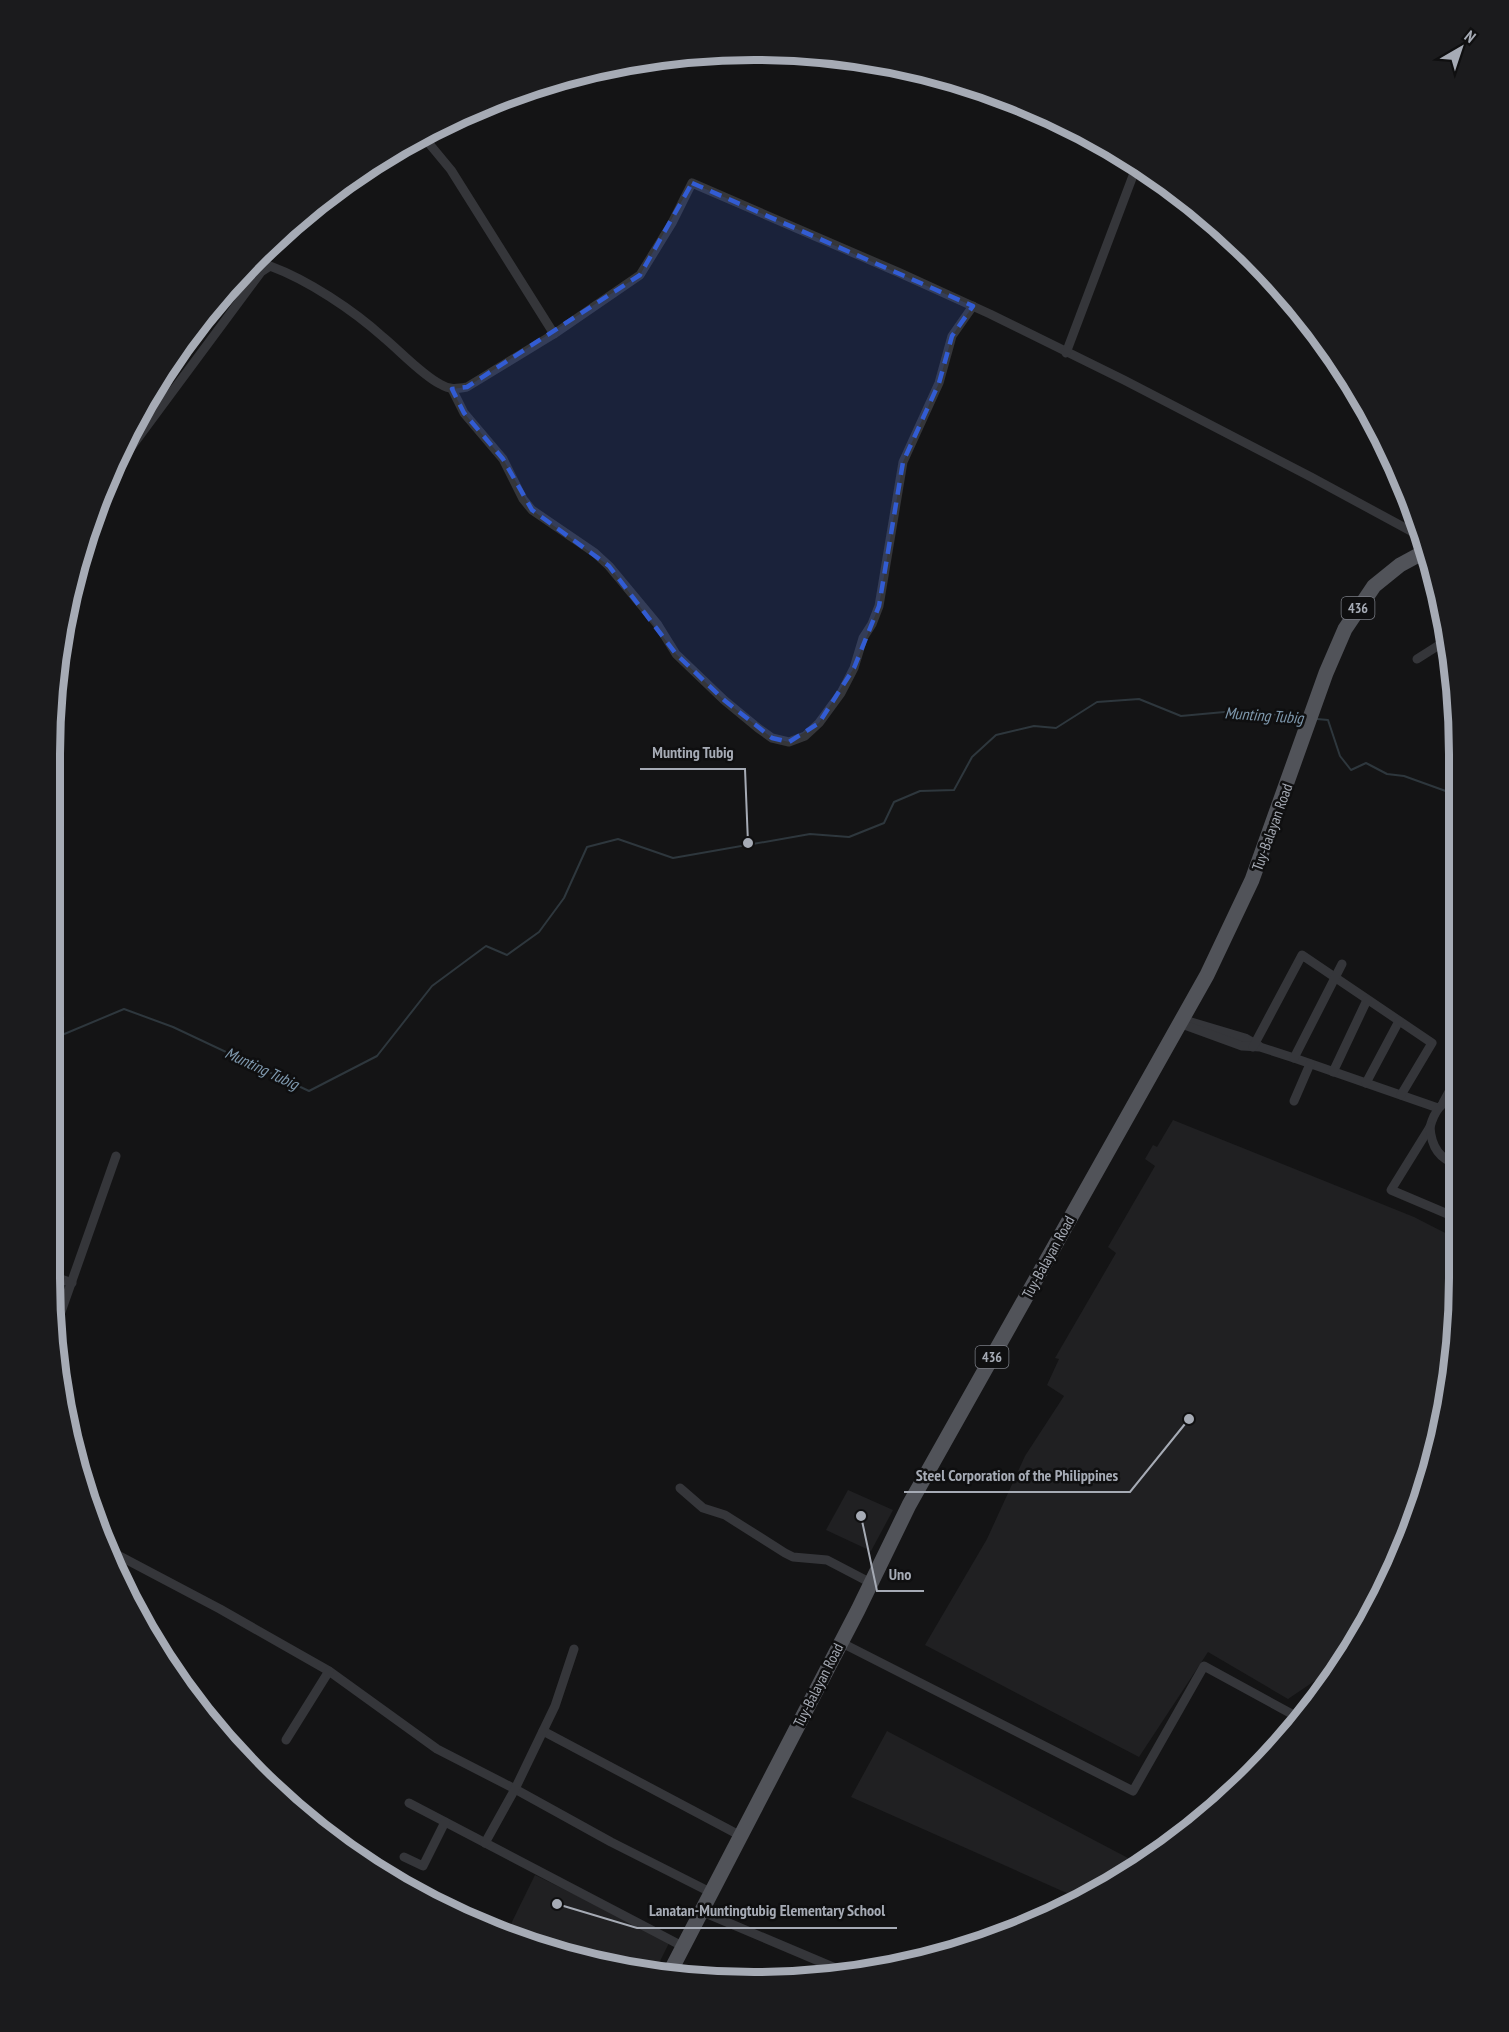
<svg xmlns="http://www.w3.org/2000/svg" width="1509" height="2032" font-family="'PT Sans Narrow',sans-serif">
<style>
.built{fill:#202022}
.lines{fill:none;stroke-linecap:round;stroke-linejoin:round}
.stream{stroke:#2e373d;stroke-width:2}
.street{stroke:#35363a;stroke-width:9}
.primary{stroke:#515359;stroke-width:15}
.marked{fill:#325cd3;fill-opacity:0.2;stroke:#325cd3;stroke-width:4.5;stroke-dasharray:12 8;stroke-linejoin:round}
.labels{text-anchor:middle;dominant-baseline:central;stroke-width:5;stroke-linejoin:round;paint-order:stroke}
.shield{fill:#0f0f10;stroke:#797c84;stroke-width:1.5}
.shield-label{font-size:14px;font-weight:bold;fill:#a6abb5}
.street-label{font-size:15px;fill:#a6abb5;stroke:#0f0f10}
.water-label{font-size:16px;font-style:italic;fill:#7f99ae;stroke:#0f0f10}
.rim{fill:none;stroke:#a6abb5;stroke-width:8}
.leader{fill:none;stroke:#a6abb5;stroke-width:2}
.callout-dot{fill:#a6abb5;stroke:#0f0f10;stroke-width:2}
.callout-label{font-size:16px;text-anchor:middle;font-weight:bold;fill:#a6abb5;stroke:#0f0f10;stroke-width:5;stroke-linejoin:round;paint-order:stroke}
</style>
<rect width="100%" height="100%" fill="#141415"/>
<g class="built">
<polygon points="1173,1120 1414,1217 1457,1239 1458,1324 1435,1460 1365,1630 1329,1680 1322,1676 1288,1699 1208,1652 1139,1757 925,1645 987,1539 1025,1456 1064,1396 1047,1385 1059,1359 1055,1358 1116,1253 1108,1247 1155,1166 1145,1159 1153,1145 1157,1147"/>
<polygon points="848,1490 893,1510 871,1551 826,1530"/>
<polygon points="887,1731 1128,1858 1118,1874 1078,1898 851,1797"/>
<polygon points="535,1875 670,1941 655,1971 617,1969 507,1932"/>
</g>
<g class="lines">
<g class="stream">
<polyline points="1317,719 1328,720 1340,756 1351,770 1366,763 1387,774 1404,776 1454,794"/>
<polyline points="50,1040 124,1009 173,1027 309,1091 377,1056 432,986 486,946 507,955 539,932 564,898 587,847 618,839 673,858 810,834 849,837 884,823 894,802 920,791 954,790 972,757 996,735 1034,726 1056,728 1097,702 1139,699 1181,716 1235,711 1303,717"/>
</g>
<g class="street">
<polyline points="422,135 451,170 554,334 640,275 672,223 692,183 900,273 990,314 1124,380 1311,477 1420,536"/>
<polyline points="1066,353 1137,165"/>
<polyline points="452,389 464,413 503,459 523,499 532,510 595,553 609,566 658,625 676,654 724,700 758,728 772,738 789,742 805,736 819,723 841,693 854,668 863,638 872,624 879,606 903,462 939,383 952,336 973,306"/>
<path d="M112,470L118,465L261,272L270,266C308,280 353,310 383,337C399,350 422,375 440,384C450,390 456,389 467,387L554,334"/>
<polyline points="1417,659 1447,640"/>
<polyline points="1181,1019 1245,1038 1259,1046"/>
<polyline points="1179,1023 1242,1046 1260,1047 1294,1058 1438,1108"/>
<polyline points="1253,1047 1302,955 1432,1043 1401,1095"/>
<polyline points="1294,1058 1342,964"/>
<polyline points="1333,1072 1367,1000"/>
<polyline points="1366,1083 1399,1021"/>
<path d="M1456,1097C1441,1101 1434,1112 1430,1127L1391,1190L1457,1218"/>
<polyline points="1294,1101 1310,1064"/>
<polyline points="1443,1103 1456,1079"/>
<path d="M1430,1127C1431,1144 1438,1159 1457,1164"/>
<polyline points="50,1275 72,1283"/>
<polyline points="56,1326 116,1156"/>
<polyline points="680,1488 703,1508 725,1515 785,1553 793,1557 827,1560 871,1583"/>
<polyline points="112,1552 220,1609 329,1671 437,1749 515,1789 611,1842 712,1893"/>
<polyline points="840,1642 1133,1791 1204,1666 1301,1719"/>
<polyline points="543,1731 741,1836"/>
<polyline points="286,1740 329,1671"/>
<polyline points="409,1803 684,1947"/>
<polyline points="485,1843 515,1789 555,1706 574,1649"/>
<polyline points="404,1857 423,1866 445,1822"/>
<polyline points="703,1912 847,1973"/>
</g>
<polyline class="primary" points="670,1972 858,1610 909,1505 1207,975 1252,880 1326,673 1345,629 1374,586 1400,565 1424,552"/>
</g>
<path class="marked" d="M692,183L973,306L952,336L939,383L903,462L879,606L854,668L819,723L789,742L772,738L724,700L676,654L609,566L532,510L503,459L464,413L452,389L467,387L640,275Z"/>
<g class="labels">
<g class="shield">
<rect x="1341.5" y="597" width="33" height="22" rx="4.5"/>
<rect x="975.5" y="1346" width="33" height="22" rx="4.5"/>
</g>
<g class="shield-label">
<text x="1358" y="608">436</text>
<text x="992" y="1357">436</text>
</g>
<g class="street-label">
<text transform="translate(1272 827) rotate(-70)">Tuy-Balayan Road</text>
<text transform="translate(1048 1257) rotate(-61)">Tuy-Balayan Road</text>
<text transform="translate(818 1685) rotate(-63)">Tuy-Balayan Road</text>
</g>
<g class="water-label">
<text transform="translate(1264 715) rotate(4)">Munting Tubig</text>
<text transform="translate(262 1068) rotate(25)">Munting Tubig</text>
</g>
</g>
<path d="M0 0H1509V2032H0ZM754 60H755A694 694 0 0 1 1449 754V1278A694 694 0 0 1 755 1972H754A694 694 0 0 1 60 1278V754A694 694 0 0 1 754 60Z" fill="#1b1b1d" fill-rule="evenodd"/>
<path class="rim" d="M754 60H755A694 694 0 0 1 1449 754V1278A694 694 0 0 1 755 1972H754A694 694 0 0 1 60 1278V754A694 694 0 0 1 754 60Z"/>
<path class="leader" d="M748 843L745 769H640M1189 1419L1130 1492H904M861 1516L877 1591H924M557 1904L637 1928H897"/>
<g class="callout-dot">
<circle cx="748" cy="843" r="6"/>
<circle cx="1189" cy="1419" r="6"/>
<circle cx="861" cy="1516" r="6"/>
<circle cx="557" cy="1904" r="6"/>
</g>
<g class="callout-label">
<text x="693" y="758">Munting Tubig</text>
<text x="1017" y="1481">Steel Corporation of the Philippines</text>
<text x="900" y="1580">Uno</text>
<text x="767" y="1916">Lanatan-Muntingtubig Elementary School</text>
</g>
<g transform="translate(1461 48) rotate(39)" stroke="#0f0f10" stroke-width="4.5" paint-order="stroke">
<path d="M0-4.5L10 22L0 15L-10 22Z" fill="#a6abb5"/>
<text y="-9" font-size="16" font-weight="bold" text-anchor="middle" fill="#a6abb5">N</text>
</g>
</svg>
